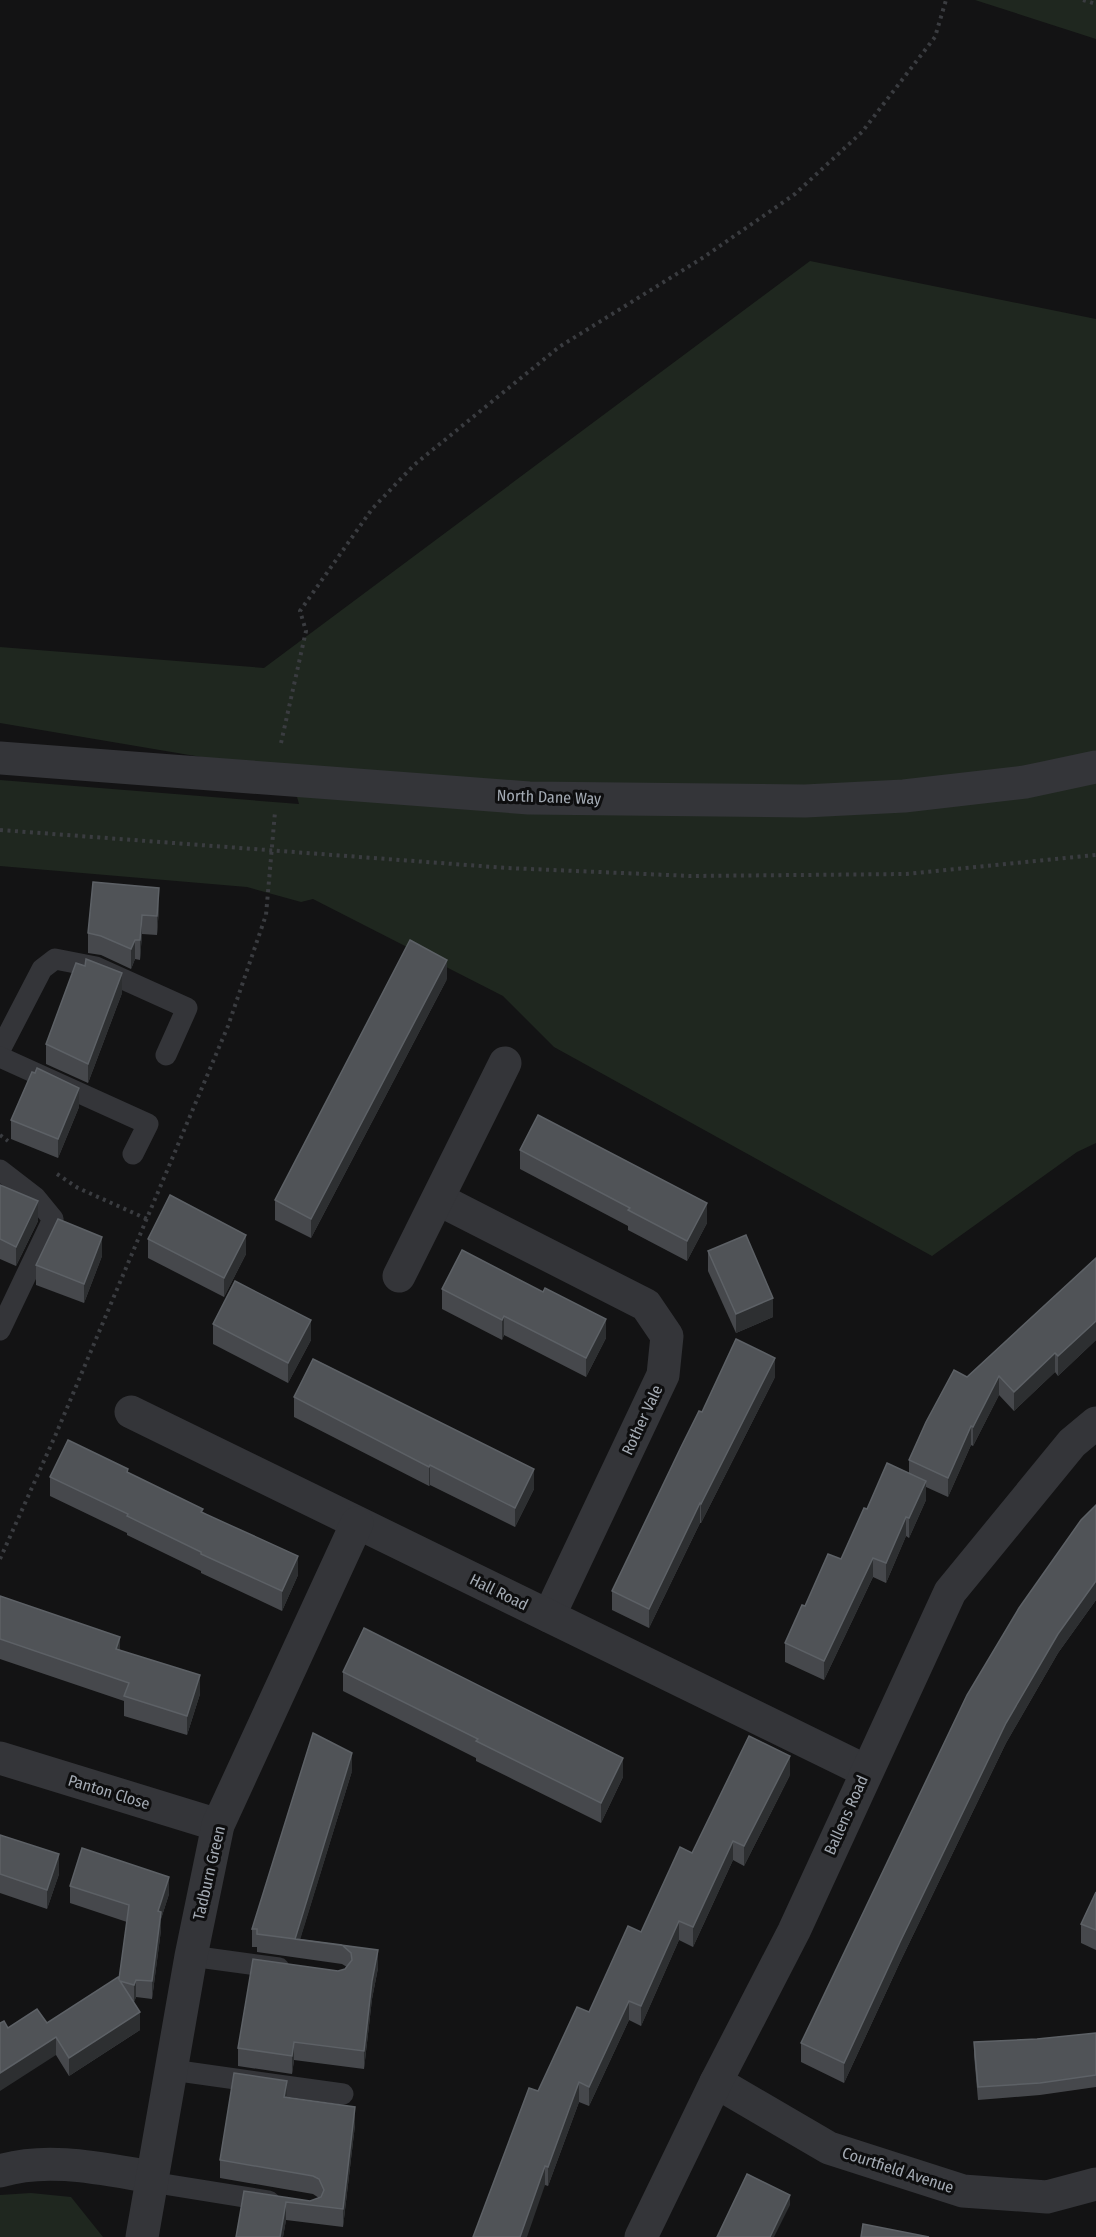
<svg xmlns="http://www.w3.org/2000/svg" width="1096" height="2237" font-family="'Fira Sans Condensed',sans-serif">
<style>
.green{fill:#1f271f}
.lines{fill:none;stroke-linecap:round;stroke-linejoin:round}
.path{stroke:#3a3c40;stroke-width:4;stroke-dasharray:3 4.5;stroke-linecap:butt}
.service{stroke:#343539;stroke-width:21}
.minor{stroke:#343539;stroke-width:33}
.tertiary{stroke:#343539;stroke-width:33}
.wall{fill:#46484c}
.shaded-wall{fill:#2d2f31}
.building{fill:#505357;stroke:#5d6166;stroke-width:1.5}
.labels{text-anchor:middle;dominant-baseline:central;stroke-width:6;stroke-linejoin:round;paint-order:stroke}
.street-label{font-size:16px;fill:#a4abb4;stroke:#0e0e0f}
</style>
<rect width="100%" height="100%" fill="#131314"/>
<g class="green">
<polygon points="975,0 1096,0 1096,39"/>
<polygon points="810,261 1096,319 1096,1143 1077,1152 932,1256 554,1047 503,996 313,899 301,902 247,887 0,866 0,780 299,804 290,772 0,723 0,647 264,668"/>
<polygon points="31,2193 71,2197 103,2237 0,2237 0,2195"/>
</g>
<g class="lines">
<g class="path">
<polyline points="1083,0 1096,4"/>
<polyline points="281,743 306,631 300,611 372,509 414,465 559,347 704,257 795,194 862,132 935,37 946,0"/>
<polyline points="0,830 507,868 691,876 906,874 1096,855"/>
<polyline points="0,1135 8,1141"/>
<polyline points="57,1174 78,1188 147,1219"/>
<polyline points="0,1559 56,1434 228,1026 266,915 275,812"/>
</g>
<g class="service">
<polyline points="0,1050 42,969 55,959 96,967 187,1008 166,1055"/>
<polyline points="0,1057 148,1124 133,1154"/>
<polyline points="0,1170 35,1197 53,1219 0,1330"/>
<polyline points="191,1956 279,1968"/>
<polyline points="172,2070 343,2094"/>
<polyline points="151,2182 269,2201"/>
</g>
<g class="minor">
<polyline points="438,1199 646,1305 667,1336 663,1375 549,1616"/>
<polyline points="399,1276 505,1063"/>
<polyline points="131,1412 866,1771"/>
<polyline points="0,1758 218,1825"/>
<polyline points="716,2082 829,2148 963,2191 1047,2197 1096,2184"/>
<path d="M0,2171C48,2156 103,2169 152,2177"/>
<polyline points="142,2237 191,1956 218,1825 357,1523"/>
<polyline points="641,2237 716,2082 794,1931 950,1592 1072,1443 1096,1423"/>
</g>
<polyline class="tertiary" points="0,758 529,798 805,801 904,796 1025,782 1096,767"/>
</g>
<g class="wall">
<polygon points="159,908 157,935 142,934 140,960 135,959 131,969 101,955 88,953 88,933"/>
<polygon points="447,979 311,1238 275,1220 275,1200"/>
<polygon points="122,993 88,1083 46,1064 46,1044"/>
<polygon points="79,1107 58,1158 11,1139 11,1120"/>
<polygon points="520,1150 707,1223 687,1261 628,1230 628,1226 520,1169"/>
<polygon points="0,1185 38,1221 16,1266 0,1259"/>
<polygon points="148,1239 246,1254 224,1297 148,1258"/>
<polygon points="708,1251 773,1317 736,1333 708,1271"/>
<polygon points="102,1256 84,1303 36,1285 36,1265"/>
<polygon points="1096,1258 1096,1340 1058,1376 1055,1372 1014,1411 999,1395 973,1446 971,1445 948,1497 926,1487 926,1500 909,1538 906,1536 886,1583 873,1577 824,1680 785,1662 785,1643 805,1606 841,1559 867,1509 909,1473 909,1460 967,1377"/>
<polygon points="442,1289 606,1338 586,1377 504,1335 502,1340 442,1309"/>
<polygon points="213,1324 311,1340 288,1383 213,1344"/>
<polygon points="775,1377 701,1523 700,1523 649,1628 612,1610 612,1591 702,1412"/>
<polygon points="294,1397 534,1489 515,1527 430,1485 429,1486 294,1417"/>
<polygon points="128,1473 203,1512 298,1575 282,1611 201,1573 201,1571 127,1535 127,1533 50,1496 50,1477"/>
<polygon points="1096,1505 1096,1600 1058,1653 1006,1743 901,1960 844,2083 801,2062 801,2043"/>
<polygon points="0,1596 120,1650 200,1694 187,1735 124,1716 124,1701 0,1659"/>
<polygon points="343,1672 623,1777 601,1823 476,1761 476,1758 343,1691"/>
<polygon points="352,1771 300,1939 378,1950 378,1968 372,1999 364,2069 294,2060 292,2074 238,2066 238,2048 338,1971 345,1969 347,1967 342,1964 257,1952 257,1947 252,1947 252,1929"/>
<polygon points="790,1775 744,1866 733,1860 693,1947 679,1940 641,2026 629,2020 589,2106 579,2102 548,2186 545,2185 538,2091 692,1853"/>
<polygon points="0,1835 59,1874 47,1909 0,1893"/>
<polygon points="70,1886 169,1894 161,1919 161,1930 152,1999 136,1997 134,2002 140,2030 69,2076 56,2055 8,2028 47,2023 119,1979 127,1922 70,1903"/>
<polygon points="1096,1892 1096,1950 1081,1943 1081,1924"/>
<polygon points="1096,2033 1096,2087 1040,2095 978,2100 974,2055 974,2042 1037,2039"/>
<polygon points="287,2098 355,2125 343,2227 286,2220 283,2237 236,2237 244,2191 310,2201 319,2198 313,2194 220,2178 220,2160"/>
</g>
<g class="shaded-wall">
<polygon points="159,888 159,908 157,935 157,916"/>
<polygon points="142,915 142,934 140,960 140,940"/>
<polygon points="135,940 135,959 131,969 131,949"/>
<polygon points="447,960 447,979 311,1238 311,1219"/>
<polygon points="122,973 122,993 88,1083 88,1064"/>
<polygon points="79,1088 79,1107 58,1158 58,1139"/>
<polygon points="38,1201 38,1221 16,1266 16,1247"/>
<polygon points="707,1203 707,1223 687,1261 687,1241"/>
<polygon points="246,1235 246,1254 224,1297 224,1278"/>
<polygon points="102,1237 102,1256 84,1303 84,1284"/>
<polygon points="773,1298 773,1317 736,1333 736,1314"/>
<polygon points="504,1316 504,1335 502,1340 502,1320"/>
<polygon points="606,1319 606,1338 586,1377 586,1358"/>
<polygon points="311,1320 311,1340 288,1383 288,1363"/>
<polygon points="1096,1321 1096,1340 1058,1376 1058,1356"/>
<polygon points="1055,1353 1055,1372 1014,1411 1014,1392"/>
<polygon points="775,1358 775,1377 701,1523 701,1504"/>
<polygon points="999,1376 999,1395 973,1446 973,1427"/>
<polygon points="971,1426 971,1445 948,1497 948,1478"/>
<polygon points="430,1465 430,1485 429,1486 429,1467"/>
<polygon points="534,1469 534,1489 515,1527 515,1508"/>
<polygon points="926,1481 926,1500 909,1538 909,1518"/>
<polygon points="700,1503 700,1523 649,1628 649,1609"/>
<polygon points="906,1517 906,1536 886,1583 886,1563"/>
<polygon points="298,1556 298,1575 282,1611 282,1591"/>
<polygon points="873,1558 873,1577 824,1680 824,1661"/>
<polygon points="1096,1581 1096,1600 1058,1653 1006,1743 901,1960 844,2083 844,2063 901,1940 1006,1723 1058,1634"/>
<polygon points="120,1637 120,1656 116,1649"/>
<polygon points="200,1675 200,1694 187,1735 187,1716"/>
<polygon points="352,1753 352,1771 300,1940 295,1939"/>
<polygon points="790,1756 790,1775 744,1866 744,1846"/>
<polygon points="623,1758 623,1777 601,1823 601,1803"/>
<polygon points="733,1841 733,1860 693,1947 693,1927"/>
<polygon points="59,1854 59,1874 47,1909 47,1890"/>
<polygon points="169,1877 169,1894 161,1919 161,1930 152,1999 152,1981 158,1911"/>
<polygon points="679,1921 679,1940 641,2026 641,2006"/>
<polygon points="378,1950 378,1968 372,1999 364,2069 364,2051 372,1981"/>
<polygon points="136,1980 136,1997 134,2002 134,1985"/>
<polygon points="629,2001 629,2020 589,2106 589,2087"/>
<polygon points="140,2012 140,2030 69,2076 69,2058"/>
<polygon points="56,2037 56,2055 0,2091 0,2073"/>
<polygon points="294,2042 294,2060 292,2074 292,2056"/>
<polygon points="287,2081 287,2099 284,2097"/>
<polygon points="579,2082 579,2102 548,2186 548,2167"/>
<polygon points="355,2107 355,2125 343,2227 343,2209"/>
<polygon points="545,2166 545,2185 527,2237 520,2237"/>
<polygon points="790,2195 790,2205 774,2237 770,2237"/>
<polygon points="286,2202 286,2220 283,2237 280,2237"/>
</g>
<g class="building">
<polygon points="93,882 159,888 157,916 142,915 140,940 135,940 131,949 101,936 88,933"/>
<polygon points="410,940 447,960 311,1219 275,1200"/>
<polygon points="86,959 122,973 88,1064 46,1044 76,963 85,966"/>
<polygon points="37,1068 79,1088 58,1139 11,1120 32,1072 35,1073"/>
<polygon points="538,1115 707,1203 687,1241 628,1210 630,1208 520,1150"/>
<polygon points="0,1185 38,1201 16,1247 0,1239"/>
<polygon points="170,1195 246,1235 224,1278 148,1239"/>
<polygon points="58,1219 102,1237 84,1284 36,1265"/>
<polygon points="746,1235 773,1298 736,1314 708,1251"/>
<polygon points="462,1250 543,1292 545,1288 606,1319 586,1358 504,1316 502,1320 442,1289"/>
<polygon points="1096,1258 1096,1321 1058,1356 1055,1353 1014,1392 999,1376 973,1427 971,1426 948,1478 909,1460 926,1422 954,1370 967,1377"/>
<polygon points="235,1281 311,1320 288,1363 213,1324"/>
<polygon points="736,1339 775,1358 701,1504 700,1503 649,1609 612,1591 681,1447 699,1411 702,1412"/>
<polygon points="313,1359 534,1469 515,1508 430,1465 429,1467 294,1397"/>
<polygon points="68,1440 128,1469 127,1472 203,1509 201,1512 298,1556 282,1591 201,1554 201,1552 127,1516 128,1514 50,1477"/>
<polygon points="887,1463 926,1481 909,1518 906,1517 886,1563 873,1558 824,1661 785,1643 802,1605 805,1606 828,1554 841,1559 864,1508 867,1509"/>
<polygon points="1096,1505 1096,1581 1058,1634 1006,1723 901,1940 844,2063 801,2043 967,1695 1019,1608 1081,1520"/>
<polygon points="0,1596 120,1637 116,1649 200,1675 187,1716 124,1696 129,1683 0,1639"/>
<polygon points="364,1628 623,1758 601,1803 476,1741 478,1739 343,1672"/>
<polygon points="313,1733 352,1753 295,1939 378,1950 372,1981 364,2051 294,2042 292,2056 238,2048 253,1959 338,1971 345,1969 352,1960 351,1953 342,1945 257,1934 257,1929 252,1929"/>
<polygon points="749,1736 790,1756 744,1846 733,1841 693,1927 679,1921 641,2006 629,2001 589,2087 579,2082 548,2167 545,2166 520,2237 473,2237 529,2088 538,2091 577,2007 589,2012 628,1926 641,1932 680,1847 692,1853"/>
<polygon points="0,1835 59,1854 47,1890 0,1874"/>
<polygon points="82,1848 169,1877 158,1911 161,1912 152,1981 136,1980 134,1985 120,1981 140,2012 69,2058 56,2037 0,2073 0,2023 4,2021 8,2028 37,2009 47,2023 118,1977 119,1979 129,1905 70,1886"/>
<polygon points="1096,1892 1096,1930 1081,1924"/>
<polygon points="1096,2033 1096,2075 1040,2083 978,2087 974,2042 1037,2039"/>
<polygon points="234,2073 287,2081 284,2097 355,2107 343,2209 286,2202 280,2237 236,2237 244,2191 310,2201 321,2197 324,2190 319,2179 313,2176 220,2160"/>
<polygon points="747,2174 790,2195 770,2237 717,2237"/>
<polygon points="863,2224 929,2237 861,2237"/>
</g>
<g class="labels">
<g class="street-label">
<text transform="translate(549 797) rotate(2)">North Dane Way</text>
<text transform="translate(642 1420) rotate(-65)">Rother Vale</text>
<text transform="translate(499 1592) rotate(26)">Hall Road</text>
<text transform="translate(109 1792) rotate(17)">Panton Close</text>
<text transform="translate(846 1815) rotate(-66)">Ballens Road</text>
<text transform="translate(209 1873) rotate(-77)">Tadburn Green</text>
<text transform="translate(898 2170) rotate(18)">Courtfield Avenue</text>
</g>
</g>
</svg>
